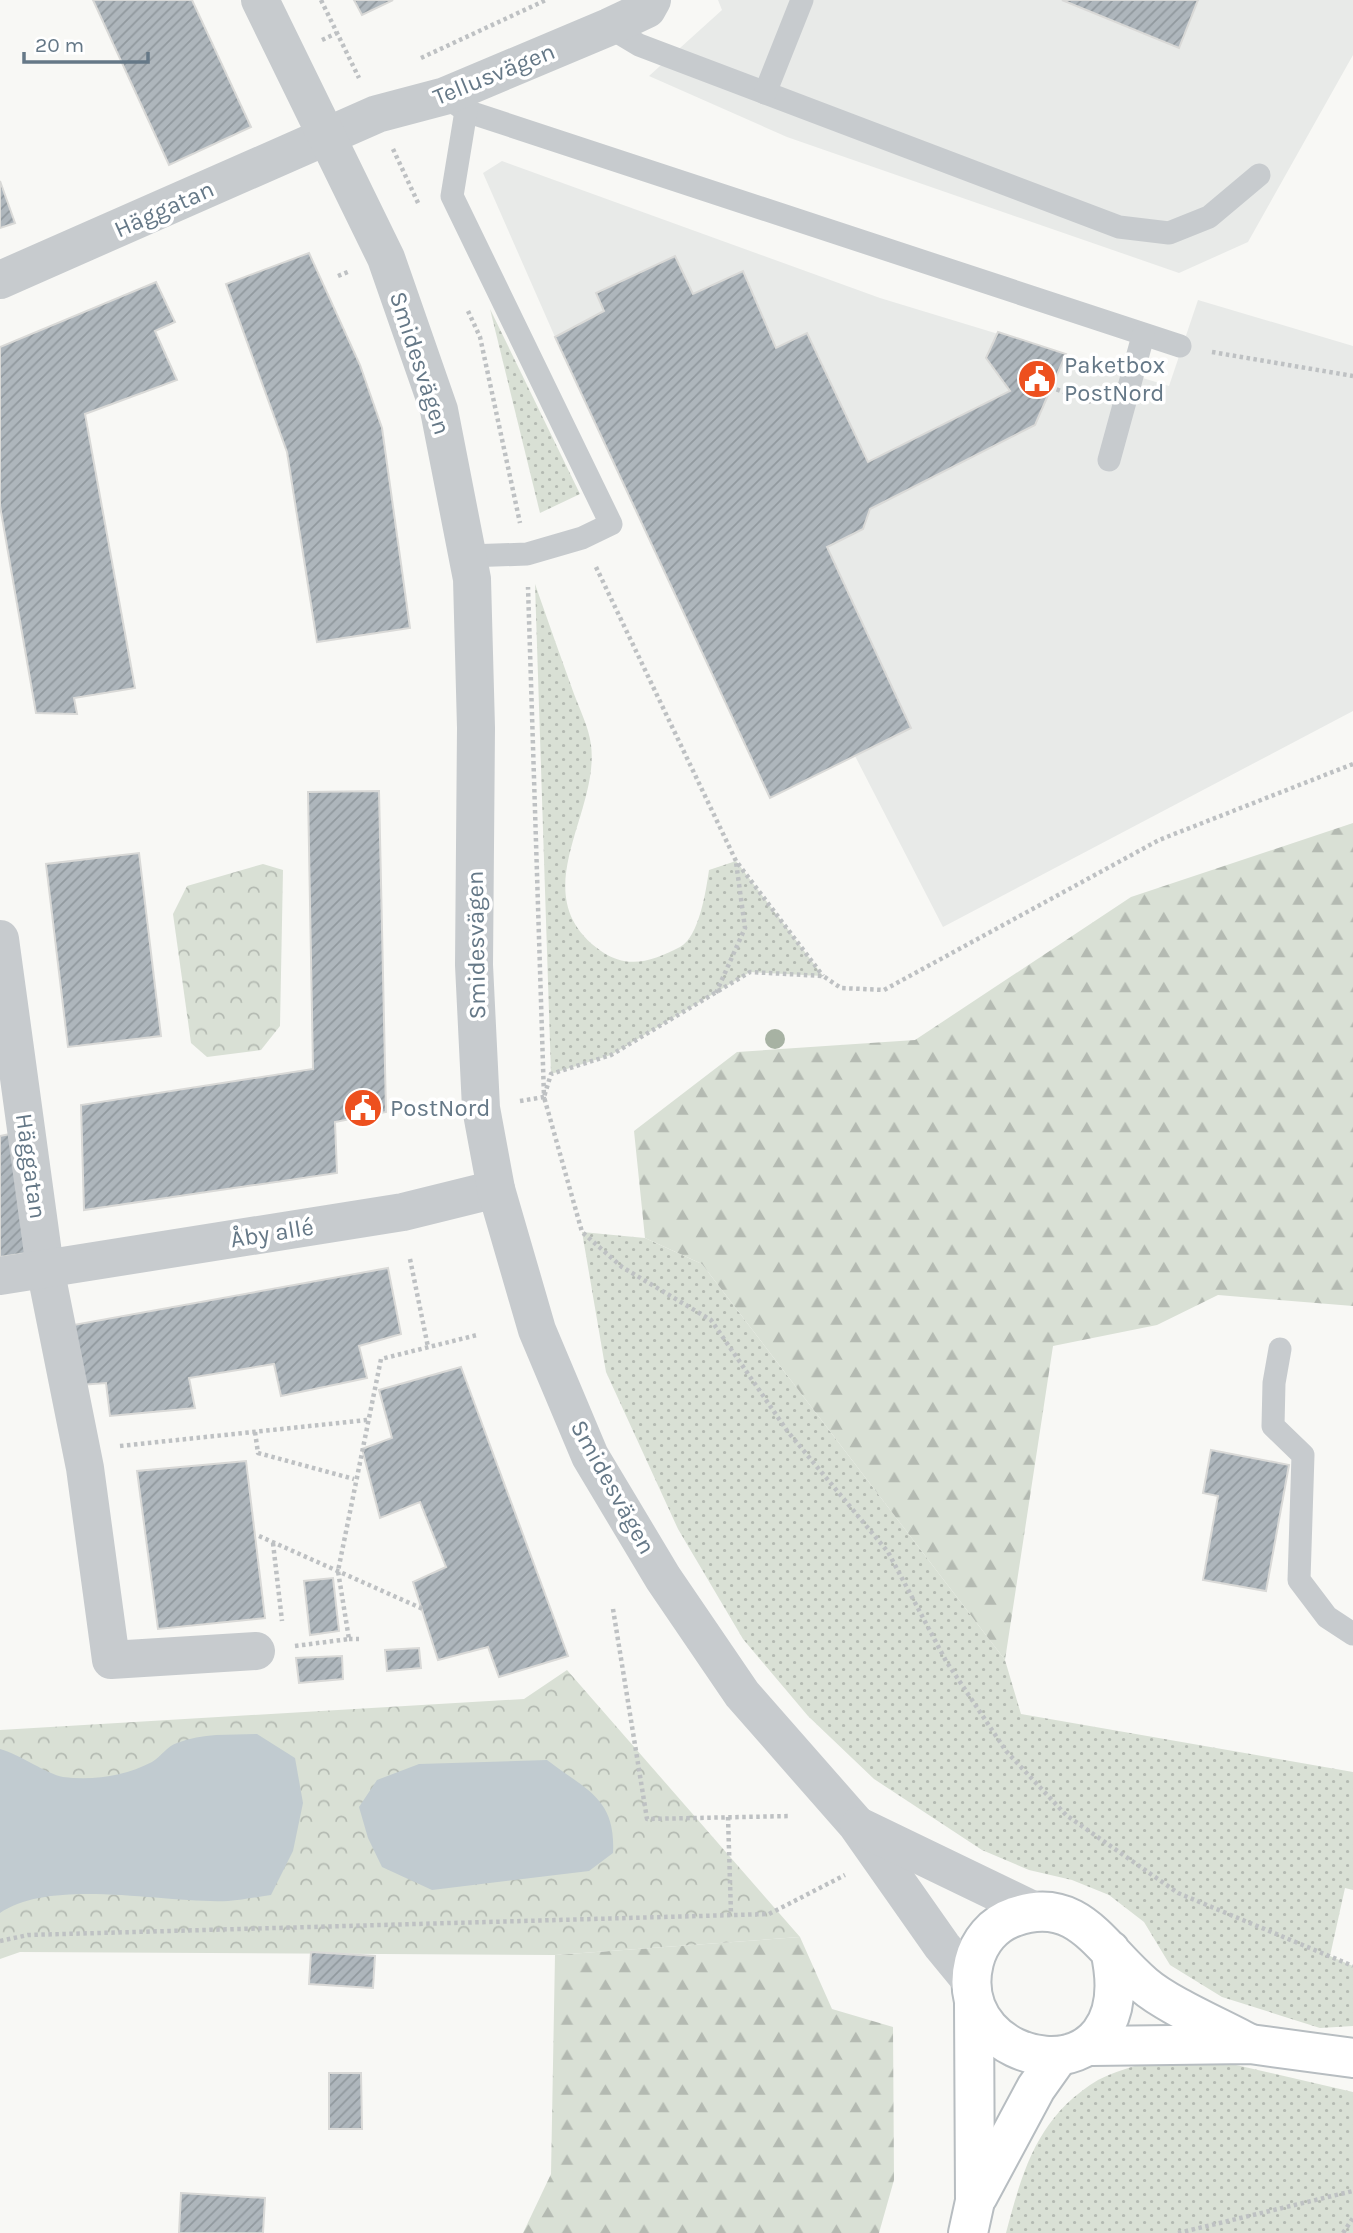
<svg xmlns="http://www.w3.org/2000/svg" width="1353" height="2233" font-family="Karla,sans-serif">
<style>
.built{fill:#e8eae8}
.grass{fill:url(#grass-dots)}
.forest{fill:url(#forest-firs)}
.park{fill:url(#park-crowns)}
.water{fill:#c1cbd0}
.building{fill:url(#building-hatch);stroke:#d9d9d7;stroke-width:2}
.lines{fill:none;stroke-linecap:round;stroke-linejoin:round}
.secondary-casing{stroke:#b7bdc1;stroke-width:42}
.path{stroke:#bec1c3;stroke-width:4.5;stroke-dasharray:3.5 3.5;stroke-linecap:butt}
.service{stroke:#c7cbce;stroke-width:23}
.minor{stroke:#c7cbce;stroke-width:38}
.tertiary{stroke:#c7cbce;stroke-width:38}
.secondary{stroke:#fff;stroke-width:38}
.tree{fill:#a7b2a3}
.labels{text-anchor:middle;dominant-baseline:central;stroke-width:7;stroke-linejoin:round;paint-order:stroke}
.street-label{font-size:24px;fill:#657887;stroke:#fff}
.poi-label{font-size:24px;fill:#657887;stroke:#fff;text-anchor:start}
</style>
<defs>
<pattern id="grass-dots" width="8" height="8" patternUnits="userSpaceOnUse" patternTransform="scale(1.75)"><rect width="8" height="8" fill="#d9e0d5"/><path d="M2 2h.1M6 6h.1" fill="none" stroke="#b4bab2" stroke-width="1.8" stroke-linecap="round"/></pattern>
<pattern id="forest-firs" width="22" height="20" patternUnits="userSpaceOnUse" patternTransform="scale(1.75)"><rect width="22" height="20" fill="#d9e0d5"/><path d="M5 1l3.5 6h-7zM16 11l3.5 6h-7z" fill="#b4bab2"/></pattern>
<pattern id="park-crowns" width="20" height="18" patternUnits="userSpaceOnUse" patternTransform="scale(1.75)"><rect width="20" height="18" fill="#d9e0d5"/><path d="M2 6a3 3 0 1 1 6 0M12 15a3 3 0 1 1 6 0" fill="none" stroke="#b4bab2"/></pattern>
<pattern id="building-hatch" width="6" height="6" patternUnits="userSpaceOnUse" patternTransform="scale(1.75)"><rect width="6" height="6" fill="#aeb6bc"/><path d="M-1 1l2-2M0 6l6-6M5 7l2-2" fill="none" stroke="#91999e"/></pattern>
</defs>
<rect width="100%" height="100%" fill="#f8f8f5"/>
<g class="built">
<polygon points="718,0 1353,0 1353,55 1248,242 1179,273 787,137 649,76 722,10"/>
<polygon points="502,161 880,298 1169,386 1198,300 1353,346 1353,711 943,927 855,756 770,798 555,337 483,173"/>
</g>
<g class="grass">
<polygon points="490,309 580,494 540,513"/>
<path d="M535,584C548,621 561,658 574,694C580,710 589,728 591,745C600,815 522,895 601,951C628,970 653,961 680,947C699,937 706,891 709,870L736,861L823,976L750,972L611,1055L551,1074Z"/>
<polygon points="582,1232 645,1238 702,1264 1005,1660 1021,1714 1353,1772 1353,1890 1345,1888 1330,1956 1353,1966 1353,2026 1320,2028 1222,1997 1170,1965 1144,1922 1109,1895 1072,1880 1029,1870 982,1850 874,1779 808,1716 743,1639 678,1529 606,1372"/>
<path d="M1149,2061L1223,2062L1353,2092V2233H1006C1023,2169 1038,2116 1098,2080C1113,2072 1133,2067 1149,2061Z"/>
</g>
<g class="forest">
<polygon points="1353,823 1353,1306 1218,1295 1157,1325 1053,1346 1005,1660 702,1264 645,1238 634,1131 737,1052 915,1040 1131,897"/>
<polygon points="800,1937 832,2009 893,2027 894,2180 879,2233 523,2233 551,2174 555,1955"/>
</g>
<g class="park">
<polygon points="263,864 283,870 280,1026 261,1050 207,1057 191,1043 173,914 187,886"/>
<polygon points="567,1670 800,1937 555,1955 20,1952 0,1959 0,1730 524,1699"/>
</g>
<g class="water">
<path d="M257,1734L295,1758L303,1803L293,1851L271,1895C257,1897 242,1900 228,1901C166,1904 53,1877 0,1913V1749C21,1755 47,1774 63,1777C93,1781 125,1776 152,1762C161,1757 167,1746 177,1743C203,1733 230,1735 257,1734Z"/>
<path d="M547,1760C586,1790 616,1798 613,1853L589,1871L432,1890L382,1867L368,1838L359,1807L377,1780L419,1764Z"/>
</g>
<g class="building">
<polygon points="93,0 192,0 251,127 169,165"/>
<polygon points="354,0 393,0 362,15"/>
<polygon points="1062,0 1198,0 1179,48"/>
<polygon points="0,181 15,223 0,228"/>
<polygon points="309,253 360,365 382,428 410,628 317,642 287,452 226,284"/>
<polygon points="675,256 693,294 743,271 776,348 807,333 868,462 1010,391 986,358 998,332 1066,354 1035,425 870,509 863,529 827,547 911,728 770,798 555,337 604,311 596,293"/>
<polygon points="156,282 175,322 155,331 177,380 85,414 135,688 74,698 77,714 36,713 0,506 0,347"/>
<polygon points="379,791 386,1112 335,1122 337,1173 84,1210 81,1105 313,1069 308,792"/>
<polygon points="139,853 161,1036 68,1047 46,864"/>
<polygon points="10,1134 27,1253 0,1257 0,1136"/>
<polygon points="388,1268 401,1334 359,1346 367,1378 281,1396 274,1364 189,1378 195,1408 110,1416 106,1383 67,1386 57,1328"/>
<polygon points="461,1367 568,1656 499,1677 488,1647 438,1660 413,1582 446,1567 420,1502 380,1518 362,1449 392,1438 379,1390"/>
<polygon points="1211,1450 1289,1465 1266,1591 1203,1580 1218,1496 1203,1493"/>
<polygon points="246,1461 265,1618 158,1629 137,1471"/>
<polygon points="333,1578 339,1631 310,1635 304,1581"/>
<polygon points="419,1648 421,1668 387,1671 385,1650"/>
<polygon points="342,1656 343,1679 299,1683 296,1658"/>
<polygon points="311,1952 375,1956 373,1988 309,1984"/>
<polygon points="329,2073 361,2073 362,2129 329,2129"/>
<polygon points="181,2193 265,2198 263,2233 179,2233"/>
</g>
<g class="lines">
<defs>
<g id="secondary">
<path d="M1110,1950C1146,2107 947,2071 974,1962C979,1942 993,1924 1014,1917C1078,1894 1101,1949 1144,1985C1167,2005 1221,2028 1250,2044"/>
<polyline points="1092,2046 1250,2044 1353,2058"/>
<polyline points="978,2196 1036,2088 1058,2057"/>
<polyline points="968,2233 975,2201 974,2004"/>
</g>
</defs>
<use href="#secondary" class="secondary-casing"/>
<g class="path">
<polyline points="321,0 359,78"/>
<polyline points="322,40 337,33"/>
<polyline points="421,58 546,0"/>
<polyline points="393,149 419,205"/>
<polyline points="338,276 350,271"/>
<polyline points="468,311 480,337 520,523"/>
<polyline points="1212,352 1353,376"/>
<polyline points="1050,387 1091,402"/>
<polyline points="596,567 736,861 823,976"/>
<polyline points="1353,764 1159,840 884,990 841,988 823,976 750,972 611,1055 551,1074 544,1097 582,1232 622,1267 711,1320 788,1432 888,1552 946,1661 1006,1751 1066,1815 1178,1893 1353,1966"/>
<polyline points="716,993 745,928 736,862"/>
<polyline points="520,1101 544,1097 528,587"/>
<polyline points="429,1110 442,1109"/>
<polyline points="410,1259 428,1347"/>
<polyline points="255,1432 258,1453 354,1479"/>
<polyline points="120,1446 367,1420"/>
<polyline points="259,1536 423,1609"/>
<polyline points="273,1543 282,1621"/>
<polyline points="613,1609 647,1819 791,1816"/>
<polyline points="349,1639 359,1639"/>
<polyline points="295,1646 349,1639 338,1571 381,1359 477,1335"/>
<polyline points="728,1817 731,1914"/>
<polyline points="0,1941 28,1935 769,1914 845,1875"/>
<polyline points="1178,2233 1353,2191"/>
<polyline points="1343,2233 1353,2218"/>
</g>
<g class="service">
<polyline points="609,27 639,45 1119,227 1169,233 1209,217 1259,175"/>
<polyline points="765,93 802,0"/>
<polyline points="445,96 466,111 1180,346"/>
<polyline points="466,111 452,196 611,524 582,538 527,554 467,556"/>
<polyline points="1109,460 1143,336"/>
<polyline points="1280,1349 1274,1383 1273,1426 1303,1455 1299,1580 1327,1617 1353,1634"/>
</g>
<g class="minor">
<polyline points="0,280 377,114 445,96 609,27 647,9 652,0"/>
<polyline points="0,939 45,1268 85,1468 111,1660 256,1651"/>
<polyline points="0,1276 403,1212 496,1189"/>
</g>
<g class="tertiary">
<polyline points="260,0 386,258 439,410 472,579 476,728 474,965 481,1108 496,1189 537,1330 590,1456 663,1578 742,1694 857,1825 942,1946 970,1980"/>
<polyline points="859,1826 1033,1910"/>
</g>
<use href="#secondary" class="secondary"/>
</g>
<circle class="tree" cx="775" cy="1039" r="10"/>
<defs>
<symbol id="civic-disc" viewBox="-11 -11 22 22"><circle r="9.5" fill="#ed501f" stroke="#fff"/><path d="M-.6-6.5H3V-4.5H.6V-3L4-1V1h2V6H-6V1h2V-1L-.6-3ZM-1.2 2.5V6h2.4V2.5Z" fill="#fff"/></symbol>
</defs>
<g fill-rule="evenodd">
<use href="#civic-disc" x="1015" y="357" width="44" height="44"/>
<use href="#civic-disc" x="341" y="1086" width="44" height="44"/>
</g>
<g class="labels">
<g class="street-label">
<text transform="translate(494 74) rotate(-22)">Tellusvägen</text>
<text transform="translate(164 209) rotate(-24)">Häggatan</text>
<text transform="translate(420 363) rotate(72)">Smidesvägen</text>
<text transform="translate(476 945) rotate(-91)">Smidesvägen</text>
<text transform="translate(31 1166) rotate(82)">Häggatan</text>
<text transform="translate(272 1233) rotate(-9)">Åby allé</text>
<text transform="translate(613 1487) rotate(61)">Smidesvägen</text>
</g>
<g class="poi-label">
<text x="1064" y="365">Paketbox<tspan x="1064" dy="28">PostNord</tspan></text>
<text x="390" y="1108">PostNord</text>
</g>
</g>
<path d="M24 52v10h124v-10" fill="none" stroke="#657887" stroke-width="3.5"/>
<text x="35" y="52" font-size="21" fill="#657887" stroke="#ffffff" stroke-width="5" paint-order="stroke">20 m</text>
</svg>
